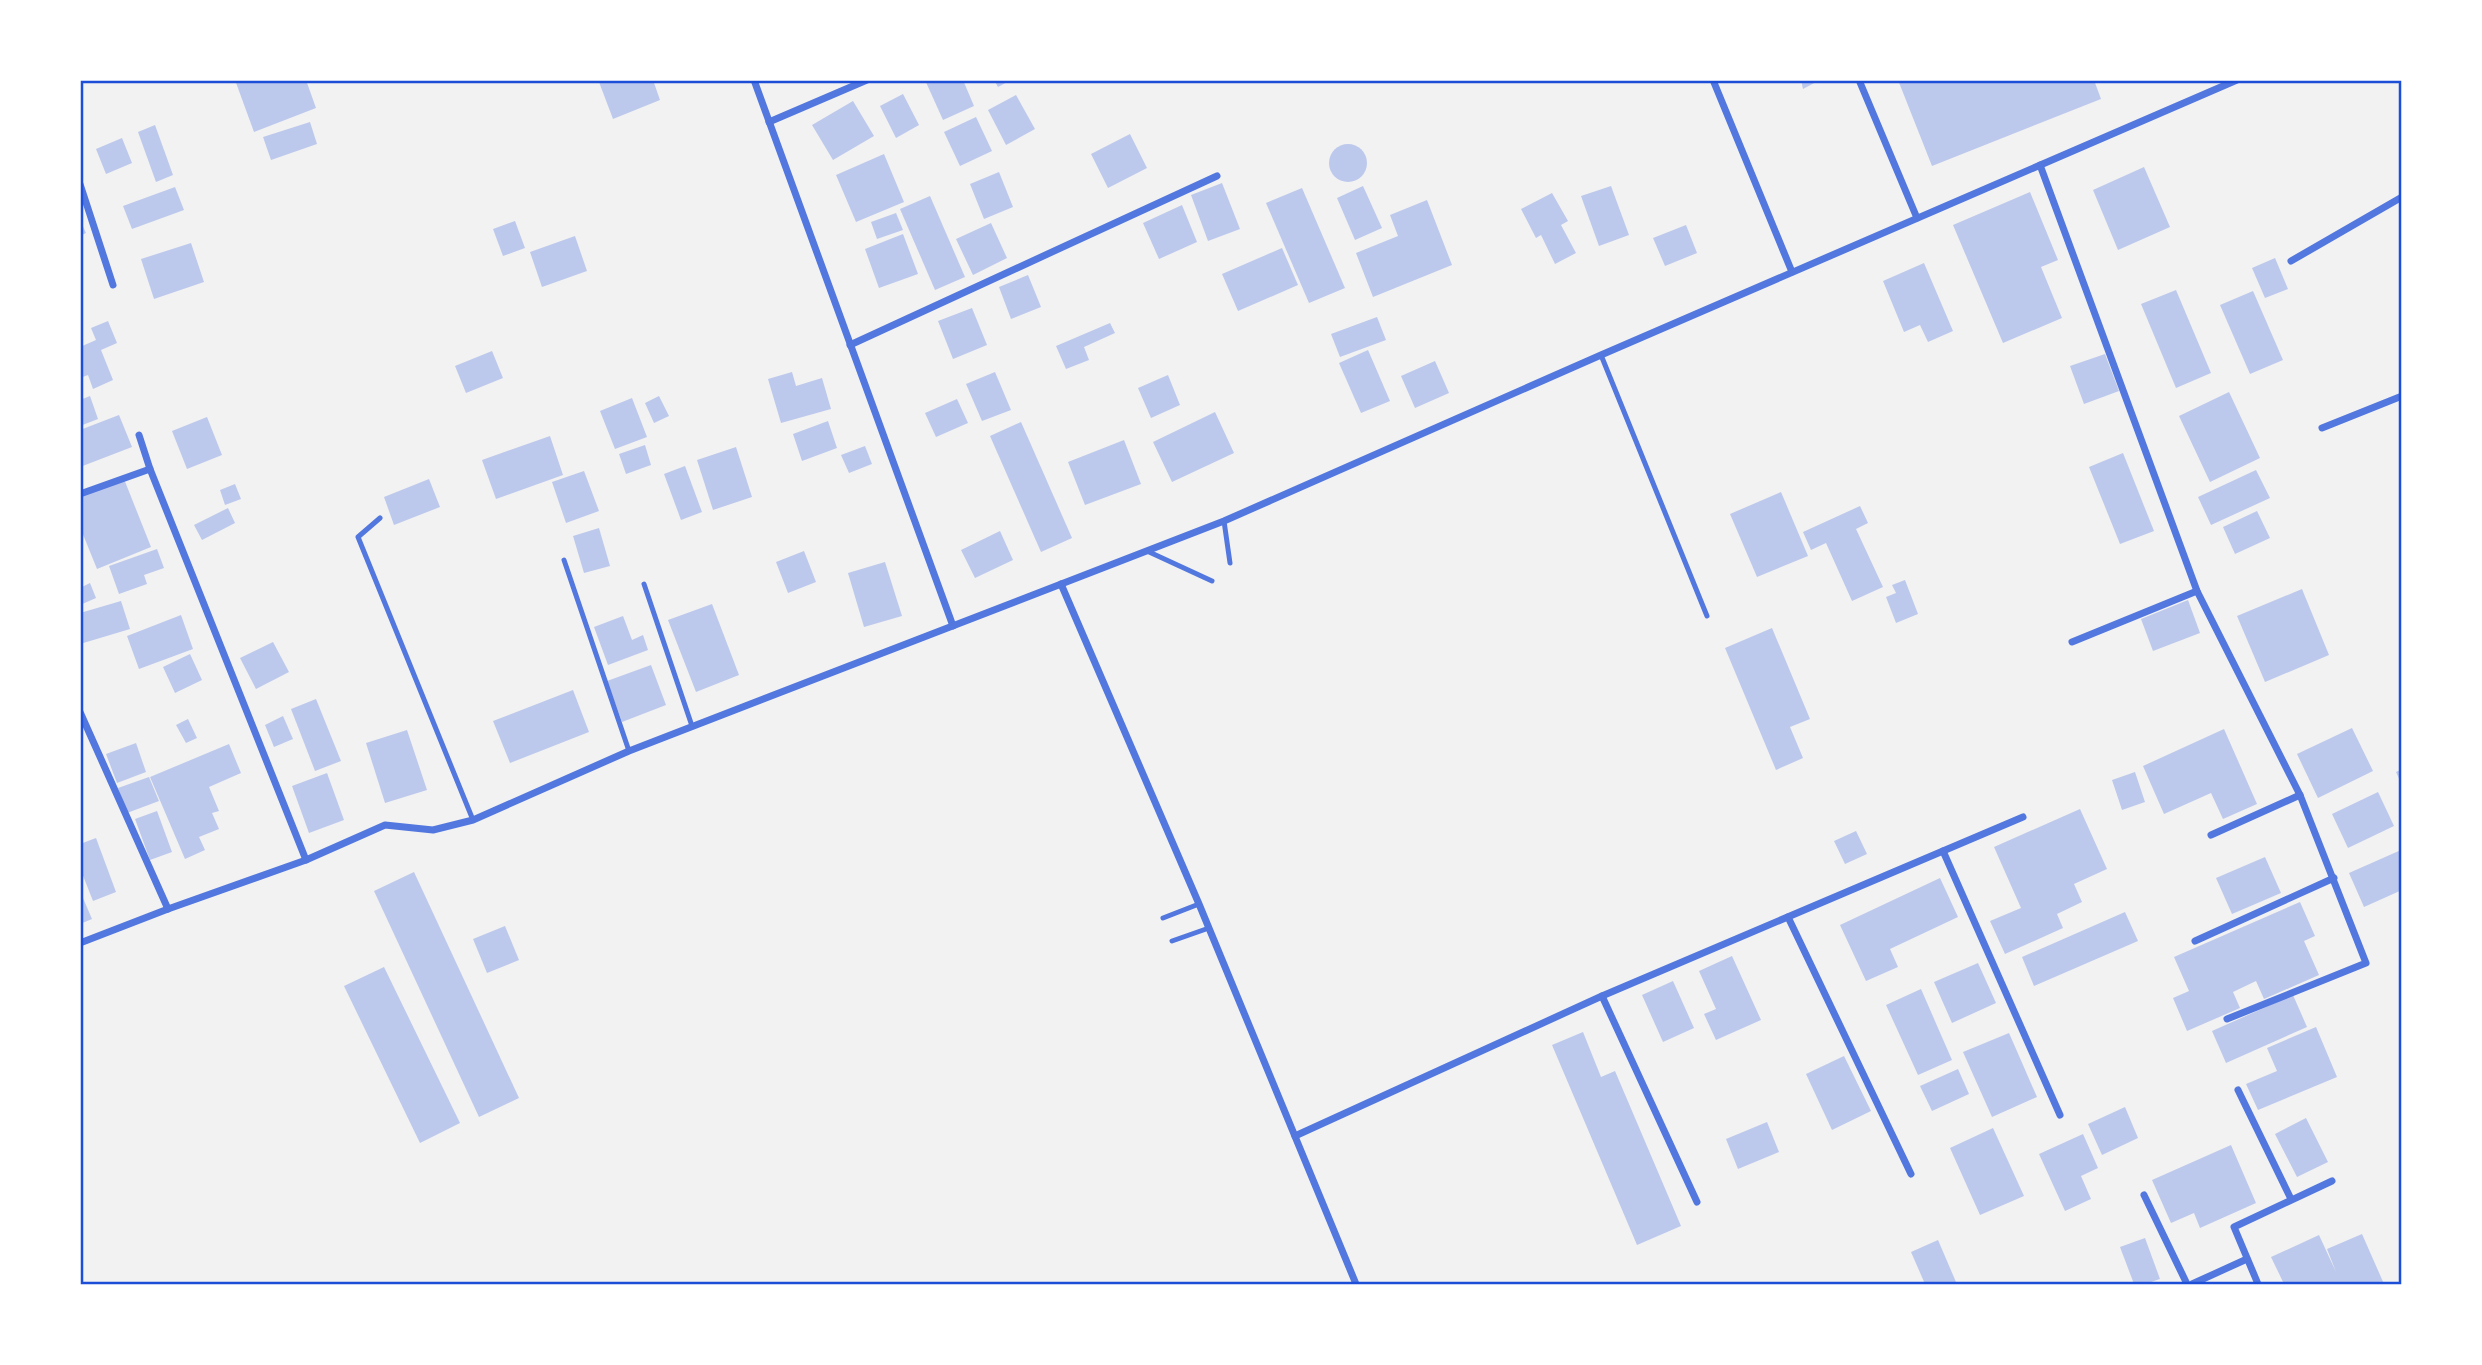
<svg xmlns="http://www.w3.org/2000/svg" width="2482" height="1365" font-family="'Work Sans',sans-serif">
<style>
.building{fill:#bdc9ec}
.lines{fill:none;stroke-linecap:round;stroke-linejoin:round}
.service{stroke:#5277de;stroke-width:5}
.minor{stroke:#5277de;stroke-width:7}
.neatline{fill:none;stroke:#1d4ed8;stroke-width:2.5}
</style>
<rect width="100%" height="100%" fill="#f2f2f2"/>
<g class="building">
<polygon points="235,80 306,80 316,108 254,132"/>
<polygon points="602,80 653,80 660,100 613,119 599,82"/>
<polygon points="925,80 963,80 974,106 943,120"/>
<polygon points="994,80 1011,80 998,87"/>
<polygon points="1801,80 1820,80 1803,89"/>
<polygon points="1898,80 2094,80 2101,99 1932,166"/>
<polygon points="903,94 919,125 896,138 880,106"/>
<polygon points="1016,95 1035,129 1006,145 988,110"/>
<polygon points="853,101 874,136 833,160 812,125"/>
<polygon points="976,117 992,151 960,166 944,132"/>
<polygon points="310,122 317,144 271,160 263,137"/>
<polygon points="155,125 173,175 156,182 138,132"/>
<polygon points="1130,134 1147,168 1108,188 1091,154"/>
<polygon points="122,138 132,163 106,174 96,149"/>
<circle cx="1348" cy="163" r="19"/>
<polygon points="884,154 904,202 856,222 836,175"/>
<polygon points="2144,167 2170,227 2118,250 2093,190"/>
<polygon points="999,172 1013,207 984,219 970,184"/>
<polygon points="1222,183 1240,229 1208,241 1191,195"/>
<polygon points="1363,186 1382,228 1355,240 1337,198"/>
<polygon points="1611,186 1629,235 1599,246 1581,196"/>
<polygon points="175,187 184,210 132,229 123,206"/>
<polygon points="1302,188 1345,288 1309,303 1266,203"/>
<polygon points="2030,192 2058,260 2041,267 2062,318 2003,343 1953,225"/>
<polygon points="1552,193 1568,221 1561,225 1576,253 1555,264 1541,235 1536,238 1521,209"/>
<polygon points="930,196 965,277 935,290 900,209"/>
<polygon points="1427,200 1452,265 1373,297 1356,253 1398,236 1390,215"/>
<polygon points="1182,205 1197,242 1159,259 1143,223"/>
<polygon points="896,213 903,230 877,239 871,222"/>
<polygon points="80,220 86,233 80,236"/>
<polygon points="515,221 525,248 503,256 493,229"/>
<polygon points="991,223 1007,258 973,275 956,239"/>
<polygon points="1686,225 1697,253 1665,266 1653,238"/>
<polygon points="903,234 918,274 879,288 865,249"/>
<polygon points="575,236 587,271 542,287 530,252"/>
<polygon points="191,243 204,282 154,299 141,259"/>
<polygon points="1282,248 1298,285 1238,311 1222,274"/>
<polygon points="2275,258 2288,289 2265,298 2252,268"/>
<polygon points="1924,263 1953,331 1928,342 1920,325 1904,332 1883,281"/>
<polygon points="1028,275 1041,307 1011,319 999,287"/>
<polygon points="2176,290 2211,373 2176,388 2141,304"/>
<polygon points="2253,291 2283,360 2250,374 2220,305"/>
<polygon points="972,308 987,345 953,359 938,321"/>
<polygon points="1377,317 1386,340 1340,357 1331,334"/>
<polygon points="108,321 117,343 101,350 113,380 93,389 88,375 80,378 80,347 96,340 91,328"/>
<polygon points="1110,323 1115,333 1084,347 1089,360 1066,369 1056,346"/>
<polygon points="1368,350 1390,401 1361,413 1339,363"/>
<polygon points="492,351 503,378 466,393 455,366"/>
<polygon points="2105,354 2119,391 2084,404 2070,366"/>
<polygon points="1435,361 1449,393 1415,408 1401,376"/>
<polygon points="792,372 796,386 822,378 831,409 781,423 768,379"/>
<polygon points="995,372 1011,410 982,421 966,384"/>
<polygon points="1168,375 1180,405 1151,418 1138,388"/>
<polygon points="2229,392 2260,458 2210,482 2179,416"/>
<polygon points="90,396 98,419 80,426 80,400"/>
<polygon points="659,396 669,416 654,423 645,403"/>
<polygon points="632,398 647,437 615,449 600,411"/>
<polygon points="957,399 968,423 936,437 925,413"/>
<polygon points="1215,412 1234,453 1172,482 1153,442"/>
<polygon points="119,415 132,447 80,467 80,430"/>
<polygon points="207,417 222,455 187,469 172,431"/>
<polygon points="828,421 837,448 802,461 793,434"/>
<polygon points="1021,422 1072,538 1041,552 990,436"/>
<polygon points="550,436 563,475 496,499 482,460"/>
<polygon points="1124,440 1141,484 1085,505 1068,462"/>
<polygon points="645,445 651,465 626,474 619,454"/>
<polygon points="865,446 872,464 849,473 841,455"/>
<polygon points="736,447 752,497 713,510 697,460"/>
<polygon points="2123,453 2154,531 2120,544 2089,467"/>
<polygon points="685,466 702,512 681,520 664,474"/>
<polygon points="2256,470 2270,498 2211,525 2198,497"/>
<polygon points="584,471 599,511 566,523 552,482"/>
<polygon points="124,479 151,547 97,569 80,527 80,497"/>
<polygon points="429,479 440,507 394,525 384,497"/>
<polygon points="235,484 241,499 225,505 220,490"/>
<polygon points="1781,492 1808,556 1757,577 1730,514"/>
<polygon points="1860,506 1868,523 1856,529 1883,587 1852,601 1826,543 1811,550 1803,532"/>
<polygon points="228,508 235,523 202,540 194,525"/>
<polygon points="2257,511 2270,538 2235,554 2223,527"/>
<polygon points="599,528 610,566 584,573 573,536"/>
<polygon points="1000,531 1013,560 975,578 961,550"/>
<polygon points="157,549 164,568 144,575 147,584 119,594 109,566"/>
<polygon points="804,551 816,582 788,593 776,562"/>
<polygon points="885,562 902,616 864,627 848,573"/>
<polygon points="1905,580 1918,614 1896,623 1886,597 1896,593 1892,585"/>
<polygon points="90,583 96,598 80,605 80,588"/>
<polygon points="2302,589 2329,655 2265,682 2237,616"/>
<polygon points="2188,600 2200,633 2153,651 2141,619"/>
<polygon points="121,601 130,629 80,644 80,613"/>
<polygon points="712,604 739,675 696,692 668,620"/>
<polygon points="181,615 193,649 139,669 127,636"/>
<polygon points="623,616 632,640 643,635 648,650 608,665 594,627"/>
<polygon points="1772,628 1810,719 1790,727 1803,758 1776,770 1725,648"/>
<polygon points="273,642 289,672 256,689 240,658"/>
<polygon points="190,654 202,680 175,693 163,667"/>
<polygon points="651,665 666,705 622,722 607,681"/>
<polygon points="573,690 589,732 510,763 493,721"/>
<polygon points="316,699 341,761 315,771 291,709"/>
<polygon points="283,716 293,739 274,747 265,725"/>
<polygon points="188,719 197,738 186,743 176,725"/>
<polygon points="2352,728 2373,771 2318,798 2297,754"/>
<polygon points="2224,729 2257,804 2223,819 2211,793 2164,814 2143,766"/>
<polygon points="407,730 427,790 385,803 366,743"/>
<polygon points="136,743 146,772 117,783 106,754"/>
<polygon points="229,744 241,773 209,787 219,811 212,813 219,829 199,837 205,850 185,859 150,777"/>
<polygon points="2402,769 2402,785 2396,772"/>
<polygon points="2135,772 2145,802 2122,810 2112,780"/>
<polygon points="327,773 344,820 309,833 292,786"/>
<polygon points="149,777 159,801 127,813 118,788"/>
<polygon points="2378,792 2394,826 2348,848 2332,814"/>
<polygon points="2080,809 2107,869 2074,884 2082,902 2057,914 2063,928 2005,954 1990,921 2021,908 1994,847"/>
<polygon points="157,811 172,852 150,860 135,819"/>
<polygon points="1856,831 1867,854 1845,864 1834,841"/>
<polygon points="96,838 116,892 93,901 80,868 80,844"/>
<polygon points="2401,850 2402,890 2364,907 2349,873"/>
<polygon points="2265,857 2281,893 2232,914 2216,878"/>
<polygon points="414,872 519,1098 479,1117 374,891"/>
<polygon points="1940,878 1958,917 1890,949 1898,967 1866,981 1840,925"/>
<polygon points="80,891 92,919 80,924"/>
<polygon points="2300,902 2315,936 2304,941 2319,975 2264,999 2256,981 2233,992 2240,1008 2187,1031 2173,998 2189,991 2174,957"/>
<polygon points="2125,912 2138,941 2034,986 2022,957"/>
<polygon points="505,926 519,960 487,973 473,939"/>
<polygon points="1732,956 1761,1020 1716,1040 1704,1014 1716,1009 1699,971"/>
<polygon points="1978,963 1996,1003 1952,1023 1934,982"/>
<polygon points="384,967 460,1123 420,1143 344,986"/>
<polygon points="1673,981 1694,1028 1663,1042 1642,995"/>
<polygon points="1921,989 1952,1060 1918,1075 1886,1005"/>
<polygon points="2293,995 2307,1027 2226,1063 2212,1031"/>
<polygon points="2316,1027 2337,1077 2258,1110 2246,1084 2277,1071 2267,1048"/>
<polygon points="1583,1032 1601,1077 1615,1071 1681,1226 1637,1245 1552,1045"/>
<polygon points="2009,1033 2037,1097 1992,1117 1963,1052"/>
<polygon points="1844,1056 1871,1111 1832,1130 1806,1074"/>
<polygon points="1958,1069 1969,1094 1932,1111 1920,1086"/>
<polygon points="2125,1107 2138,1138 2102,1155 2088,1124"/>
<polygon points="2306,1118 2328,1162 2297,1177 2275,1134"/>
<polygon points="1767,1122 1779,1152 1738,1169 1726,1139"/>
<polygon points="1993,1128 2024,1196 1980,1215 1950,1148"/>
<polygon points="2083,1134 2098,1168 2081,1176 2091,1199 2065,1211 2039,1154"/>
<polygon points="2231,1145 2256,1203 2200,1228 2194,1213 2171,1223 2152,1180"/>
<polygon points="2362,1234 2384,1284 2284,1284 2271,1257 2319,1235 2336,1272 2327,1249"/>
<polygon points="2145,1238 2160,1279 2145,1284 2134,1284 2120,1247"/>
<polygon points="1938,1240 1956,1282 1951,1284 1925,1284 1911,1252"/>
</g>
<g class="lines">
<g class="service">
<polyline points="1601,355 1707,616"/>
<polyline points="380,518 358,537 473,820"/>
<polyline points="1224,521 1230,563"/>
<polyline points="1147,551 1212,581"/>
<polyline points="564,560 629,751"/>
<polyline points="644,584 692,726"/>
<polyline points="1163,918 1199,904"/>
<polyline points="1172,941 1209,928"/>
</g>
<g class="minor">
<polyline points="754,80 953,626"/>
<polyline points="1713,80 1792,272"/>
<polyline points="1859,80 1917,218"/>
<polyline points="769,122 867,80"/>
<polyline points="2040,165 2197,591 2300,795 2366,963 2227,1019"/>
<polyline points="80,184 113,285"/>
<polyline points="2291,261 2402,197"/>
<polyline points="850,345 1217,176"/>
<polyline points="2322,428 2402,396"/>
<polyline points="139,435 150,469 306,860"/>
<polyline points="80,494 150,469"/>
<polyline points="1061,584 1199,904 1356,1284"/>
<polyline points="2072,642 2197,591"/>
<polyline points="80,712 168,909"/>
<polyline points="2211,835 2300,795"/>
<polyline points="1943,851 2060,1115"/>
<polyline points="1788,917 1911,1174"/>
<polyline points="2195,941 2334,878"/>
<polyline points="80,943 168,909 306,860 385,825 433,830 473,820 629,751 1224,521 1601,355 2237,80"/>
<polyline points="1602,996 1697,1202"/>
<polyline points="2238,1090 2291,1199"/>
<polyline points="1295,1136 1602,996 2023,817"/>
<polyline points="2144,1195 2187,1284"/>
<polyline points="2192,1284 2247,1259"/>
<polyline points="2258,1284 2234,1227 2332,1181"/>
</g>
</g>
<rect width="2482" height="1365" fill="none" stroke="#ffffff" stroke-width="164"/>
<rect x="82" y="82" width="2318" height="1201" class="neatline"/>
</svg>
